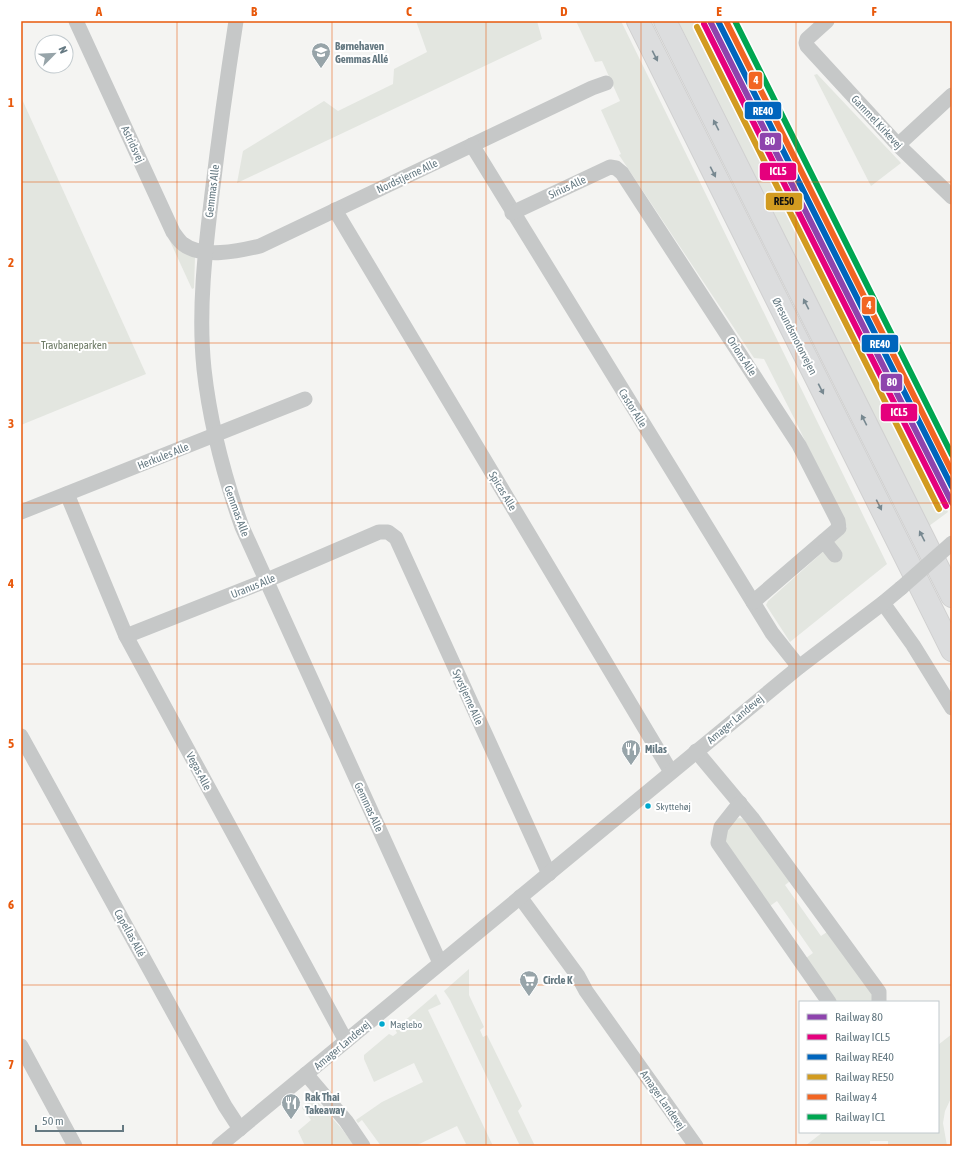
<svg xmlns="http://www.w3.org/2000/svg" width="973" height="1167" font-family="'Asap Condensed',sans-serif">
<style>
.green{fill:#e3e6e0}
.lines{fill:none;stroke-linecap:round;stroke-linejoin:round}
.highway-casing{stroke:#d0d0d0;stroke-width:24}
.minor{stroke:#c6c8c8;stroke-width:15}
.highway{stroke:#dcddde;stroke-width:22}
.minor-bridge{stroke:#c6c8c8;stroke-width:15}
.rail-1-casing{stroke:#fff;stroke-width:9}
.rail-2-casing{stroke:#fff;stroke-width:9}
.rail-3-casing{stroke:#fff;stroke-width:9}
.rail-4-casing{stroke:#fff;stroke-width:9}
.rail-5-casing{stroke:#fff;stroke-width:9}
.rail-6-casing{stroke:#fff;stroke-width:9}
.rail-1{stroke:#8e44ad;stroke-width:6}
.rail-2{stroke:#e5007d;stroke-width:6}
.rail-3{stroke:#0065bd;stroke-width:6}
.rail-4{stroke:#d29b20;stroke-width:6}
.rail-5{stroke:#f26522;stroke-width:6}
.rail-6{stroke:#00a651;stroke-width:6}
.oneway{fill:#778890}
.grid{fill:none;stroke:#e8590c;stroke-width:1;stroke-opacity:0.55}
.bus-dot{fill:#00a9ce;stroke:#fff;stroke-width:1.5}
.labels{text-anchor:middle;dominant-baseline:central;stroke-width:4;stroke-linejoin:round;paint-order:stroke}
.bus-label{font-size:10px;fill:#657982;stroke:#fff;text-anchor:start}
.poi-label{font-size:11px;font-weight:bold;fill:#657982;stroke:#fff;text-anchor:start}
.street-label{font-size:11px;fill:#657982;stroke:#fff}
.park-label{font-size:11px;fill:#6b7963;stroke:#fff}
.line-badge{stroke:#fff;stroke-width:1.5}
.badge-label{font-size:11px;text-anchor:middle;font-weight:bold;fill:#fff}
.pale-badge-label{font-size:11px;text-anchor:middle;font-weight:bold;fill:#111}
.neatline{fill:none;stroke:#e8590c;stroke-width:1.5}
.grid-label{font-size:13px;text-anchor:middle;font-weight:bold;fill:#e8590c}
</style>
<rect width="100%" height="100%" fill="#f4f4f2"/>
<g class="green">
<polygon points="416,21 537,21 542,39 237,183 243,151 324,101 338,111 393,84 394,69 427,52"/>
<polygon points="576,21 621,21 887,564 790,642 766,605 768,601 843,534 847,527 794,418 764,359 754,358 619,155 621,154 601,110 620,101 602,61 595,62"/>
<polygon points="678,21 703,21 948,512 929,526"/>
<polygon points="817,74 901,163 871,186 814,75"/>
<polygon points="21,97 146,374 21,425"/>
<polygon points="169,239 195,256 194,288 192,289"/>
<polygon points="739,818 745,819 793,879 785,885 821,936 830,930 870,987 874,1002 835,1002 806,958 813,953 777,901 770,906 725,845 723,833 732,821"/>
<polygon points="469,969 469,995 484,1027 480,1030 483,1037 487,1035 522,1106 518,1111 535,1146 520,1146 450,1000 444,991"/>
<polygon points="436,994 441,1004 428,1010 493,1146 463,1146 466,1144 457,1126 415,1146 381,1146 362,1120 358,1123 356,1120 382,1102 423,1082 414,1063 374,1082 364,1059 364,1055 389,1034 393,1036 397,1033 395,1029"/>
<polygon points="952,1034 952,1096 945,1111 943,1123 947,1146 888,1146 888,1141 870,1141 870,1146 805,1146 823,1132 938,1132 938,1045"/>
<polygon points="314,1098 341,1128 355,1146 305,1146 298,1131 311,1120 302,1108"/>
</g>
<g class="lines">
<defs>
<g id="highway">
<polyline points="638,21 952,650"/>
<polyline points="665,21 952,596"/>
</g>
</defs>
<use href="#highway" class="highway-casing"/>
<g class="minor">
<path d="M76,21L173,232C176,236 179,241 183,244C202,259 239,251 260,246L592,88L606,83"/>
<path d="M236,21C227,79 219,136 212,194C205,252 198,311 204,369C210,424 224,476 242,527L440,963"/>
<polyline points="827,21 807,39 806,43 807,46 898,145 952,197"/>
<polyline points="472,145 772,633 799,667"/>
<polyline points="898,145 952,95"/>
<polyline points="335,210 671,772"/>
<polyline points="512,213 610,167 616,168 622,173 799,445 838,521 839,528 753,602"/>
<polyline points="67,494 126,636 346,1041"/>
<polyline points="21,512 305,399"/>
<polyline points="824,541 835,555"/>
<polyline points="883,603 913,645 952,708"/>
<polyline points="126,636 265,581 379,532 388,532 396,538 549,874"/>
<polyline points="21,736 225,1106 240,1129"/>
<polyline points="696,751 752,818 879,992 879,1002"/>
<polyline points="740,803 721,827 718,843 829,1002"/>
<polyline points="520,897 578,976 586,991 696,1146"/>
<polyline points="21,1046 75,1146"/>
<polyline points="306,1074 346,1121 363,1146"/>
<polyline points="219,1146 799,667 883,603 901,588"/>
</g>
<use href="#highway" class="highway"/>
<polyline class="minor-bridge" points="901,588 952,543"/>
<defs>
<polyline id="rail-1" points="710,21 952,503"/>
<polyline id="rail-2" points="704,24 946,506"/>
<polyline id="rail-3" points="718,21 952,487"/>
<polyline id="rail-4" points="697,27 939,509"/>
<polyline id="rail-5" points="726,21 952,472"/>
<polyline id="rail-6" points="735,21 952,455"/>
</defs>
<use href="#rail-1" class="rail-1-casing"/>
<use href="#rail-2" class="rail-2-casing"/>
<use href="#rail-3" class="rail-3-casing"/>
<use href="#rail-4" class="rail-4-casing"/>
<use href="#rail-5" class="rail-5-casing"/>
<use href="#rail-6" class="rail-6-casing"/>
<use href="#rail-1" class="rail-1"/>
<use href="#rail-2" class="rail-2"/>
<use href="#rail-3" class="rail-3"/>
<use href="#rail-4" class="rail-4"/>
<use href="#rail-5" class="rail-5"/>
<use href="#rail-6" class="rail-6"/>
</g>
<defs><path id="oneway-solid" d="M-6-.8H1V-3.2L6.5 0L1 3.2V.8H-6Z"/></defs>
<g class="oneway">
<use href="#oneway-solid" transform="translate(655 56) rotate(63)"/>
<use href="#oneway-solid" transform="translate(716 125) rotate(-117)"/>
<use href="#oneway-solid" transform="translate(713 172) rotate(63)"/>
<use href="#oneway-solid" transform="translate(806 304) rotate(-117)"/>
<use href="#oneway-solid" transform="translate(821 389) rotate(63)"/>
<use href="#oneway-solid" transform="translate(864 420) rotate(-117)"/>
<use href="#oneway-solid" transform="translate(879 505) rotate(63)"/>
<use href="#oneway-solid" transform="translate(922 536) rotate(-117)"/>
</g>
<path class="grid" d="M177,21V1146M332,21V1146M486,21V1146M641,21V1146M796,21V1146M21,182H952M21,343H952M21,503H952M21,664H952M21,824H952M21,985H952"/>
<defs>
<symbol id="school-pin" viewBox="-11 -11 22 30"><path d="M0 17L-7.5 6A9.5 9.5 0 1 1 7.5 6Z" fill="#97a4a9" stroke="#fff"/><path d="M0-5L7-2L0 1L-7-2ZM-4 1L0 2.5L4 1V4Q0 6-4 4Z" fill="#fff"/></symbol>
<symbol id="restaurant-pin" viewBox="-11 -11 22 30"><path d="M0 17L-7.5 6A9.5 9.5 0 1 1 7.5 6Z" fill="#97a4a9" stroke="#fff"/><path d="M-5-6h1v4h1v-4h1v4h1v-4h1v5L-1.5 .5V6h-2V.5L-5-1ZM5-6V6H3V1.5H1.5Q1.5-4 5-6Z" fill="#fff"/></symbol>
<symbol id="supermarket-pin" viewBox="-11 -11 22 30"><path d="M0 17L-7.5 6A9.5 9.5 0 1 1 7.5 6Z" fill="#97a4a9" stroke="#fff"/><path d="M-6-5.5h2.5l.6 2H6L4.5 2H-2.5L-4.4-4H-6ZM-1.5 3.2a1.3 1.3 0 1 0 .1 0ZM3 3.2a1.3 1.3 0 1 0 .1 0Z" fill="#fff"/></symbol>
</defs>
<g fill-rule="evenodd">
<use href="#school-pin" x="310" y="41" width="22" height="30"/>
<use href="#restaurant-pin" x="620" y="738" width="22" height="30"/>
<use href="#supermarket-pin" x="518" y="969" width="22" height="30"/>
<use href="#restaurant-pin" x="280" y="1092" width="22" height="30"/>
</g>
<g class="bus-dot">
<circle cx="648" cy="806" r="3.5"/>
<circle cx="382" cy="1024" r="3.5"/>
</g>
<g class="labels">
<g class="bus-label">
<text x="656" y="806">Skyttehøj</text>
<text x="390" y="1024">Maglebo</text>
</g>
<g class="poi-label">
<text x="335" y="46">Børnehaven<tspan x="335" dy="13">Gemmas Allé</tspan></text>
<text x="645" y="749">Milas</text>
<text x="543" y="980">Circle K</text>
<text x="305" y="1097">Rak Thai<tspan x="305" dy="13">Takeaway</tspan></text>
</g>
<g class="street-label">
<text transform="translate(877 122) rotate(47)">Gammel Kirkevej</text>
<text transform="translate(133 144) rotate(65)">Astridsvej</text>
<text transform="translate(407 176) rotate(-25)">Nordstjerne Alle</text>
<text transform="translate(567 187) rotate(-25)">Sirius Alle</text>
<text transform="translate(212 191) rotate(-83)">Gemmas Alle</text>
<text transform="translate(795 336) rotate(63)">Øresundsmotorvejen</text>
<text transform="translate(742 356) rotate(57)">Orions Alle</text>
<text transform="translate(633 408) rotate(58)">Castor Alle</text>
<text transform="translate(163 456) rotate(-22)">Herkules Alle</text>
<text transform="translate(503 491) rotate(59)">Spicas Alle</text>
<text transform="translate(237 511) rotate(70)">Gemmas Alle</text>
<text transform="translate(253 586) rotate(-22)">Uranus Alle</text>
<text transform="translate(468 697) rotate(66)">Syvstjerne Alle</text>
<text transform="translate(735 719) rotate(-40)">Amager Landevej</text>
<text transform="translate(199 771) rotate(62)">Vegas Alle</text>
<text transform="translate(369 807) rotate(65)">Gemmas Alle</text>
<text transform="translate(130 933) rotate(61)">Capellas Allé</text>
<text transform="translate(342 1045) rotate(-40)">Amager Landevej</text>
<text transform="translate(663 1100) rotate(55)">Amager Landevej</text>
</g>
<g class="park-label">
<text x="74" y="345">Travbaneparken</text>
</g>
</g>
<g class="line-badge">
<rect x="748" y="71" width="15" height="19" rx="4" fill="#f26522"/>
<rect x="744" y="101" width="38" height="19" rx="4" fill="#0065bd"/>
<rect x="759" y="132" width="23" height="19" rx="4" fill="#8e44ad"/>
<rect x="759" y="162" width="38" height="19" rx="4" fill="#e5007d"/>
<rect x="765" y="192" width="38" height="19" rx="4" fill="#d29b20"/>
<rect x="861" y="296" width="15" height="19" rx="4" fill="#f26522"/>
<rect x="861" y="334" width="38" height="19" rx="4" fill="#0065bd"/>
<rect x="880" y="373" width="23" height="19" rx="4" fill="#8e44ad"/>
<rect x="880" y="403" width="38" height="19" rx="4" fill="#e5007d"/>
</g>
<g class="badge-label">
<text x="756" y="84">4</text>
<text x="763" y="115">RE40</text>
<text x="770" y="145">80</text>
<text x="778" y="175">ICL5</text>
<text x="869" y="309">4</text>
<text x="880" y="348">RE40</text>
<text x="892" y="386">80</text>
<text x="899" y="416">ICL5</text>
</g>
<g class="pale-badge-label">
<text x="784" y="205">RE50</text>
</g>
<rect width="973" height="1167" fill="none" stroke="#ffffff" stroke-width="44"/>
<rect x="799" y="1001" width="140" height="132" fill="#ffffff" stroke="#c1c9cd"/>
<rect x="807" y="1014" width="20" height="6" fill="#8e44ad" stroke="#c1c9cd"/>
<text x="835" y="1021" font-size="12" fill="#657982">Railway 80</text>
<rect x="807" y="1034" width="20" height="6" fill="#e5007d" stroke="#c1c9cd"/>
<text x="835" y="1041" font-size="12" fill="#657982">Railway ICL5</text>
<rect x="807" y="1054" width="20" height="6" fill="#0065bd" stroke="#c1c9cd"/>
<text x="835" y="1061" font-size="12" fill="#657982">Railway RE40</text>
<rect x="807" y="1074" width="20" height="6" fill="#d29b20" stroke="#c1c9cd"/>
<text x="835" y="1081" font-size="12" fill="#657982">Railway RE50</text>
<rect x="807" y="1094" width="20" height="6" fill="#f26522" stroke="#c1c9cd"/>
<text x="835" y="1101" font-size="12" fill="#657982">Railway 4</text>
<rect x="807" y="1114" width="20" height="6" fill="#00a651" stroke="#c1c9cd"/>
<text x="835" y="1121" font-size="12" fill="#657982">Railway IC1</text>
<g transform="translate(54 54) rotate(66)"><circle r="19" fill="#ffffff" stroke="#c1c9cd"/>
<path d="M0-3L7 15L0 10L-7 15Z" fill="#97a4a9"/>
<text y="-6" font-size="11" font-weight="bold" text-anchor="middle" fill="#657982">N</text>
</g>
<path d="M36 1125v6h87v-6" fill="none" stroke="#657982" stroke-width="2"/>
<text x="42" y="1125" font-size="12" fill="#657982" stroke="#ffffff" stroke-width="3" paint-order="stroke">50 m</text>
<rect x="22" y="22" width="929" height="1123" class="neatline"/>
<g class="grid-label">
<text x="99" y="16">A</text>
<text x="254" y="16">B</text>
<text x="409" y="16">C</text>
<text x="564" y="16">D</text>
<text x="719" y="16">E</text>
<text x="874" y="16">F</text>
<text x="11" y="107">1</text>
<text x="11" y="267">2</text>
<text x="11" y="428">3</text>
<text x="11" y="588">4</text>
<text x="11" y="748">5</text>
<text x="11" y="909">6</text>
<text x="11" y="1069">7</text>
</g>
</svg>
